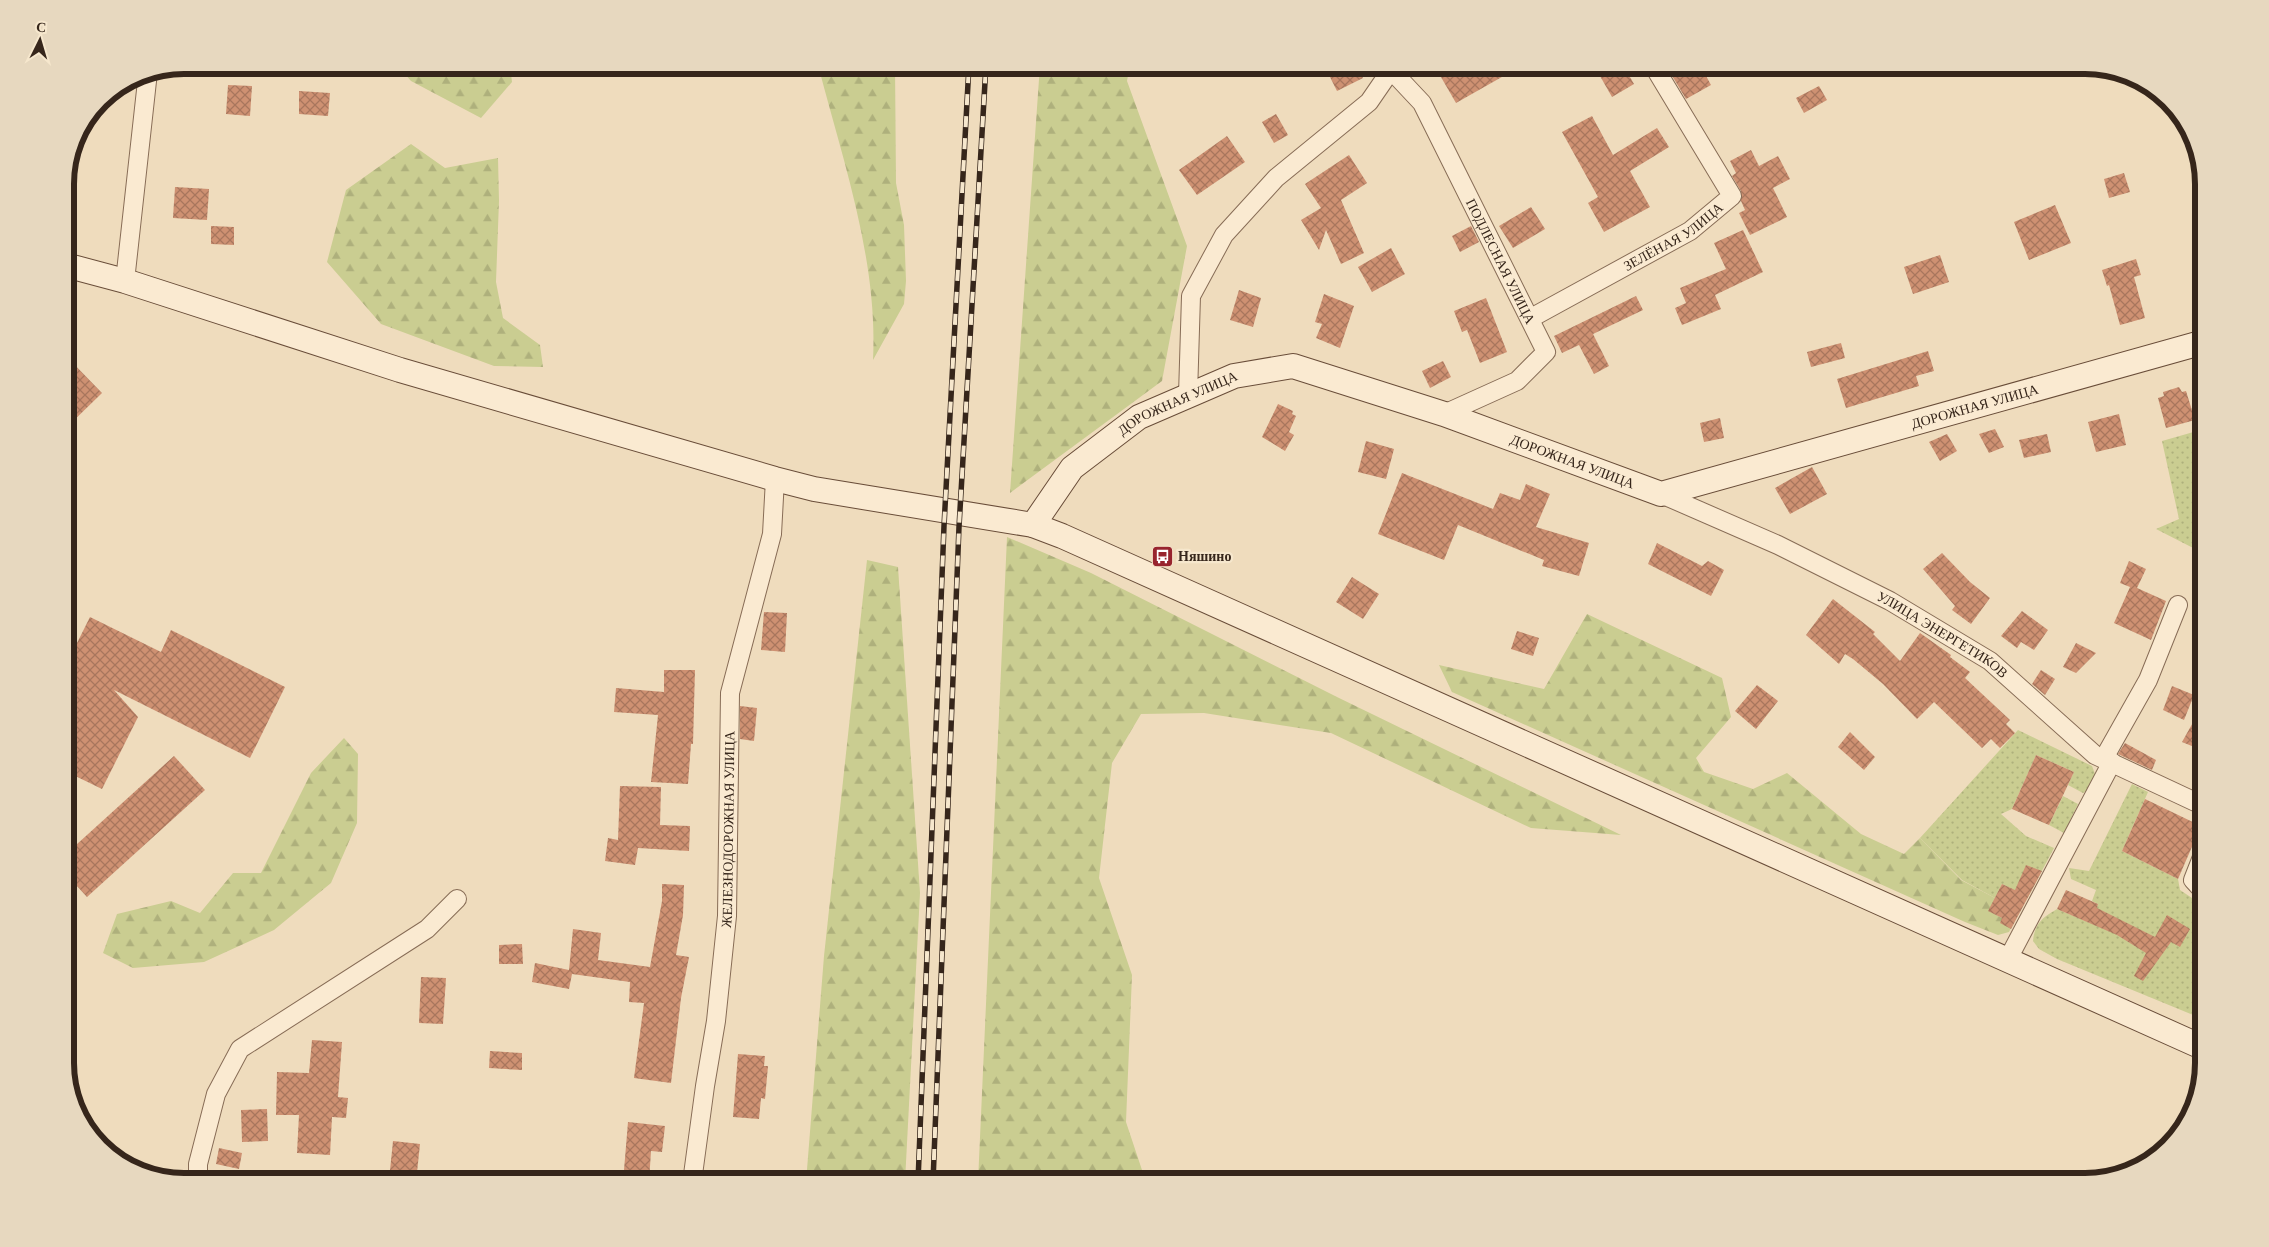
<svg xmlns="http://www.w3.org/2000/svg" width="2269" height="1247" font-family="'Times New Roman',serif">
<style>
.grass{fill:url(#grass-dots)}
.forest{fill:url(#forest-firs)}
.building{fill:url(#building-cross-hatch)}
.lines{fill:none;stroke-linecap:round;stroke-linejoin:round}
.street-casing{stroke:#876c56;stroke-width:20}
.secondary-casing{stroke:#694d39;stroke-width:26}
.street{stroke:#faead1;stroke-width:18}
.secondary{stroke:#faead1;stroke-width:24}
.rail-casing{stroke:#36261b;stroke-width:5.5}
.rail{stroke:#f6e7cd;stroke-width:4;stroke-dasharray:11;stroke-linecap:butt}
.labels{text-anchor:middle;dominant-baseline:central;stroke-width:4.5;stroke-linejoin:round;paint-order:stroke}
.street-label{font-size:14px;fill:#36261b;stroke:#f6e7cd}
.poi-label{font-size:14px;font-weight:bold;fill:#36261b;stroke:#f6e7cd;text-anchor:start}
.rim{fill:none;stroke:#36261b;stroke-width:6}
</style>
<defs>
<pattern id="grass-dots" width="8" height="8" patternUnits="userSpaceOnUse" patternTransform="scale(1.25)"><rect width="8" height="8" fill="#cacd91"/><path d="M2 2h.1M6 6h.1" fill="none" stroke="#aeb07c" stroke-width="1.8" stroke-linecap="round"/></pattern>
<pattern id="forest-firs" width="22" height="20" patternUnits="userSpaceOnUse" patternTransform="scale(1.25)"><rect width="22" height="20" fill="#cacd91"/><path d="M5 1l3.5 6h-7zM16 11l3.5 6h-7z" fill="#aeb07c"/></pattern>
<pattern id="building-cross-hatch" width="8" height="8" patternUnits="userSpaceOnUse" patternTransform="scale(1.25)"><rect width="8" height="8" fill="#ce9172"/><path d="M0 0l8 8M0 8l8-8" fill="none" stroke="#a8765d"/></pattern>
</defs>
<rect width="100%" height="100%" fill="#efdcbd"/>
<g class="grass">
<polygon points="2204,429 2204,585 2195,588 2199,551 2156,529 2179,519 2162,441"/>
<polygon points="2018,730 2092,766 2095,774 2088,790 2083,793 2068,785 2074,772 2036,755 2012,809 2001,814 2026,836 2054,848 2028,897 2002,884 1995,898 1962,880 1920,838"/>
<path d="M2132,784L2148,792L2122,851L2178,879L2180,890L2204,906V1007L2198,1017L2057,959L2039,949L2033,941C2035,923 2042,918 2057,909L2090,923L2098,904L2092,901L2096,890L2071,879L2069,868L2089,871Z"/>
<polygon points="2063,796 2078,804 2064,833 2049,825"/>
</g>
<g class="forest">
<polygon points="397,65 510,65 512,82 481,118 411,81"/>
<path d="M818,65H895L896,183L904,225L906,281L904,304L873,360C878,260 843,161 818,65Z"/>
<polygon points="1040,65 1130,65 1127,81 1187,246 1162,381 1010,493"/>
<polygon points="411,144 445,168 498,158 499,201 496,282 503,318 540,345 543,367 494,366 381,324 327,262 346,190"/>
<polygon points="1007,537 1091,573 1337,697 1621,835 1531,828 1331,733 1204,713 1141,714 1112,763 1099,878 1132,975 1126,1122 1146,1182 978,1182"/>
<polygon points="867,560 898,567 920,893 905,1182 806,1182 824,956"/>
<polygon points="1587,614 1722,678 1731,717 1696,758 1704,772 1753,789 1787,773 1861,834 1904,854 1920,838 1961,880 1995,898 1989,911 2013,924 2009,932 1998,935 1965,922 1452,692 1439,665 1544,689"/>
<polygon points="344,738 358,754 357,823 331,883 274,930 204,962 133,968 103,953 117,914 171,901 200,913 233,873 261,873 311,773"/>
</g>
<g class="building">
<polygon points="1324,65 1356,65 1363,78 1337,91"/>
<polygon points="1434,65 1523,65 1456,103"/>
<polygon points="1618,65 1623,65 1634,84 1612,97 1600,76"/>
<polygon points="1688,65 1700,65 1711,85 1686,99 1671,74"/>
<polygon points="228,85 252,86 250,116 226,114"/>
<polygon points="1819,86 1827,100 1804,113 1796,98"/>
<polygon points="299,91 330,93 328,116 299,114"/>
<polygon points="1276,114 1288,135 1274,143 1262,122"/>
<polygon points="1592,116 1613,155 1657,128 1669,147 1630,171 1650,207 1604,232 1588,203 1598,197 1562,132"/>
<polygon points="1227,136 1245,162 1197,195 1179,170"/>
<polygon points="1751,150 1759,166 1778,156 1790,179 1773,188 1787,217 1750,235 1739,213 1745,210 1741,201 1741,191 1732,176 1736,173 1730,161"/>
<polygon points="1349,155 1367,183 1341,200 1364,253 1341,264 1326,230 1319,250 1301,220 1321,208 1305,184"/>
<polygon points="2124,173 2130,192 2109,198 2104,179"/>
<polygon points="175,187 209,189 207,220 173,218"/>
<polygon points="2055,205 2071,243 2029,260 2014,222"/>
<polygon points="1531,207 1545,229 1513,248 1499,226"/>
<polygon points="211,226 234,227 234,245 211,244"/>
<polygon points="1471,226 1479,242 1460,252 1452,236"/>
<polygon points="1743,230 1763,272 1715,295 1721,309 1682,325 1675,308 1686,303 1680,288 1726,269 1714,243"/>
<polygon points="1391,248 1405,274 1372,292 1358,267"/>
<polygon points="1940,255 1949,282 1913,294 1904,267"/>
<polygon points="2136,259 2141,275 2134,277 2145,318 2120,325 2109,285 2107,286 2102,270"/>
<polygon points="1239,290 1261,298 1253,327 1230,320"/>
<polygon points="1324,294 1354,306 1340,348 1316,338 1322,324 1315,322"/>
<polygon points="1636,296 1643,310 1593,334 1609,366 1594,374 1579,345 1562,353 1554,336"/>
<polygon points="1486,298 1507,352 1480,363 1467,330 1462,332 1454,311"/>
<polygon points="1841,343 1845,358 1811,367 1807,352"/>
<polygon points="1928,351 1934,371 1916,376 1919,386 1846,408 1837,379"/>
<polygon points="65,355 102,393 65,429"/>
<polygon points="1443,361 1451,377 1430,388 1422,371"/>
<polygon points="2179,387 2182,392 2186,391 2195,420 2166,428 2158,398 2164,396 2163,392"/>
<polygon points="1278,404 1293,411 1292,414 1296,416 1289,432 1294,435 1285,451 1262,437"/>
<polygon points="2119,414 2126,445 2096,452 2088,422"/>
<polygon points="1720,418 1724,438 1704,442 1700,423"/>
<polygon points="1995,429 2004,447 1989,453 1979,434"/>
<polygon points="1947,434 1957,451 1940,461 1929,442"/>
<polygon points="2047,434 2051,452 2024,458 2019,440"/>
<polygon points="1366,441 1394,449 1386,479 1358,472"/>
<polygon points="1812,467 1827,494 1790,514 1775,488"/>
<polygon points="1402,473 1493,509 1500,493 1520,500 1526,484 1550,494 1536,527 1589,543 1579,576 1542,566 1544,560 1458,525 1444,560 1378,534"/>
<polygon points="1657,543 1702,566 1708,561 1724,570 1711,596 1648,564"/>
<polygon points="1942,553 1970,582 1990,598 1971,624 1952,610 1955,606 1923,569"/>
<polygon points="2129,561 2146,569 2137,588 2166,601 2151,640 2114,623 2130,587 2120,583"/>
<polygon points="1352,577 1379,594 1363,619 1336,602"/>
<polygon points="1833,599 1875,632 1873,634 1900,661 1920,633 1951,655 1950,657 1970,672 1965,678 2010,720 2006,724 2015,733 2000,748 1991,739 1982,748 1934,702 1917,719 1883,684 1853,659 1845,654 1839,664 1806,635"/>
<polygon points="2022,611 2048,630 2034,650 2021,642 2017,648 2001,636"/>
<polygon points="764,612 787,613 785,652 761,650"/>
<polygon points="90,617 161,652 171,630 285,687 250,758 114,690 138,717 102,789 65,771 65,667"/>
<polygon points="1517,631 1539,638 1533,656 1511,649"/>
<polygon points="2076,643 2096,653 2076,673 2063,667"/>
<polygon points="664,670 695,670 693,744 691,744 688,784 651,782 658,715 614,712 616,688 664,692"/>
<polygon points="2041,670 2055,679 2045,695 2032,684"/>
<polygon points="1757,685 1778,701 1756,729 1735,711"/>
<polygon points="2172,686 2194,695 2184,720 2163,710"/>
<polygon points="2204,703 2204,751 2182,742"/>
<polygon points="740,706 757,708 754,741 740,739"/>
<polygon points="1850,732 1875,757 1864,770 1838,747"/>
<polygon points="2125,743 2156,760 2152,770 2118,754"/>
<polygon points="2036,755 2074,772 2049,825 2012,809"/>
<polygon points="174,756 205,790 87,897 65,873 65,855"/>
<polygon points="620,786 661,787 660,825 690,826 689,851 638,848 635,865 605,861 608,838 618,840"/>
<polygon points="2145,799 2201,826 2178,879 2122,851"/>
<polygon points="2026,865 2042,871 2011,929 2000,923 2002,918 1988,911 2002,884 2015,890"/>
<polygon points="662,884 684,885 683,915 676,955 689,957 681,998 671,1083 634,1078 644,1003 629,1002 630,982 572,974 569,989 532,982 535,963 569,970 573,929 601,933 598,960 650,967 662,901"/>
<polygon points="2066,890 2098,904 2097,908 2155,937 2167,915 2190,929 2180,947 2171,942 2143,981 2134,976 2146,953 2117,935 2057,909"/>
<polygon points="522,944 523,964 499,964 499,945"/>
<polygon points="421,977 446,978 443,1024 419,1023"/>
<polygon points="312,1040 342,1042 338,1097 348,1098 346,1118 332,1117 330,1155 297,1153 299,1115 276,1115 277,1072 309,1073"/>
<polygon points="490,1051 522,1053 522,1070 489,1068"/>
<polygon points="738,1054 765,1056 764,1066 768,1066 765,1099 761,1098 759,1119 733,1117"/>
<polygon points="267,1109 268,1141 242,1142 241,1110"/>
<polygon points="628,1122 665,1126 662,1152 651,1151 649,1182 623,1182"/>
<polygon points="393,1141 420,1144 416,1182 389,1180"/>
<polygon points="219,1148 242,1153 239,1169 216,1164"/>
</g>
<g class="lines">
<defs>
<g id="street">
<path id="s1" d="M1391,70L1422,103L1546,352L1517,381L1444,414"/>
<polyline points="125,281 148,72"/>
<path id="s2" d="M1531,318L1690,231L1732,196L1653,65"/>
<polyline points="1188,395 1191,296 1224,235 1276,178 1369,102 1391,70 1390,65"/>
<path id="s3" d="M1661,494L1778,545L1890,601L1990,661L2095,755L2204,806"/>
<polyline points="2104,758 2148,680 2178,605"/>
<polyline points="2204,852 2193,880 2204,892"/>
<polyline points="2008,959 2112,762"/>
<polyline points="198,1182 198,1164 216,1094 240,1049 427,929 457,899"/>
<path id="s4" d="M692,1182L705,1086L716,1021L727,916L730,693L772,534L775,479"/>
</g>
<g id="secondary">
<polyline points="65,265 125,281 400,370 775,479 814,489 1033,525 1062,536 2204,1048"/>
<path id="s5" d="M1033,525L1072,468L1139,417L1234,376L1293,366L1444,414L1661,494L2204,342"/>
</g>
</defs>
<use href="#street" class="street-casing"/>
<use href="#secondary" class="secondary-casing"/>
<use href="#street" class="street"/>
<use href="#secondary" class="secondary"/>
<defs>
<g id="rail">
<polyline points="918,1182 944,526 969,65"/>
<polyline points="933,1182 959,527 986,65"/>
</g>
</defs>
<use href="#rail" class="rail-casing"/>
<use href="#rail" class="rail"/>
</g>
<defs>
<symbol id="bus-square" viewBox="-11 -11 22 22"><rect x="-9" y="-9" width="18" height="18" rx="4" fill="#98242e" stroke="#f6e7cd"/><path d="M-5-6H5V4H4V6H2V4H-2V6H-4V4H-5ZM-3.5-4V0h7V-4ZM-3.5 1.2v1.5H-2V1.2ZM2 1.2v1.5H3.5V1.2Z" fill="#fff"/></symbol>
</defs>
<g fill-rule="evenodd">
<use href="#bus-square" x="1150" y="544" width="25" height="25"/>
</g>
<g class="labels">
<g class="street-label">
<text stroke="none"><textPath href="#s2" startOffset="164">ЗЕЛЁНАЯ УЛИЦА</textPath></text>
<text stroke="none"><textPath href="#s1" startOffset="222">ПОДЛЕСНАЯ УЛИЦА</textPath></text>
<text stroke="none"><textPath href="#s5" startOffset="194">ДОРОЖНАЯ УЛИЦА</textPath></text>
<text stroke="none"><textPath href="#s5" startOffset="1032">ДОРОЖНАЯ УЛИЦА</textPath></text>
<text stroke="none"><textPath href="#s5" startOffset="612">ДОРОЖНАЯ УЛИЦА</textPath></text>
<text stroke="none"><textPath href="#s3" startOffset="315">УЛИЦА ЭНЕРГЕТИКОВ</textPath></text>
<text stroke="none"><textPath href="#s4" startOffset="355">ЖЕЛЕЗНОДОРОЖНАЯ УЛИЦА</textPath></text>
</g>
<g class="poi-label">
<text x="1178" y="556">Няшино</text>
</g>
</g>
<path d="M0 0H2269V1247H0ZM184 74H2085A110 110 0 0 1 2195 184V1063A110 110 0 0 1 2085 1173H184A110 110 0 0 1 74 1063V184A110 110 0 0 1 184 74Z" fill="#e7d8bf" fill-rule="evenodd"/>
<path class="rim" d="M184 74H2085A110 110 0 0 1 2195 184V1063A110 110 0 0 1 2085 1173H184A110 110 0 0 1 74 1063V184A110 110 0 0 1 184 74Z"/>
<g transform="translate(40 40) rotate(5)" stroke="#f6e7cd" stroke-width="4" paint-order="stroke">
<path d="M0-4L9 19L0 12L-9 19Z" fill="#36261b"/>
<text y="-8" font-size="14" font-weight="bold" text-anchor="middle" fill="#36261b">С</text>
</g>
</svg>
